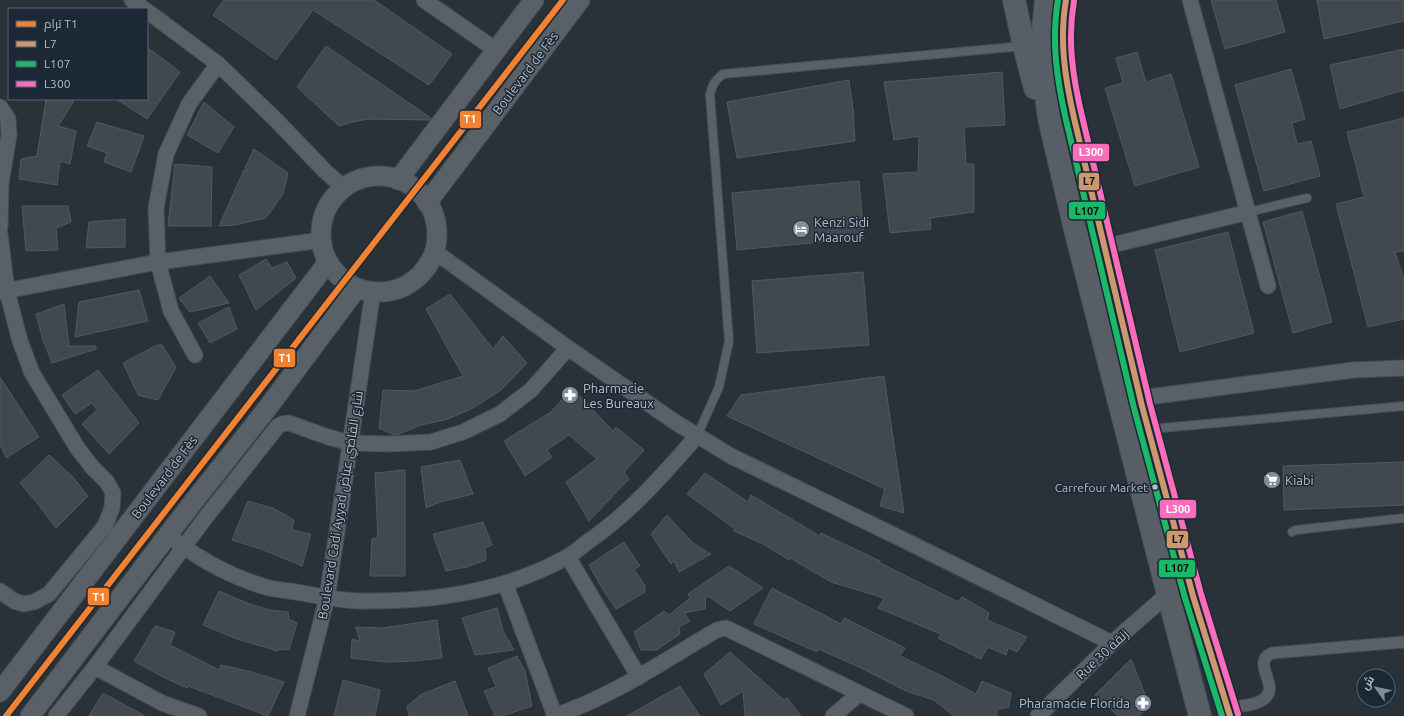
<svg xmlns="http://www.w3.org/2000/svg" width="1404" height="716" font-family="Ubuntu,Cairo,sans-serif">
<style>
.building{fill:#41484f;stroke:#515861}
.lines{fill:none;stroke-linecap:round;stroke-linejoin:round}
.service-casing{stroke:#484d54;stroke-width:10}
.pedestrian-casing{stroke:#484d54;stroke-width:13}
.minor-casing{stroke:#484d54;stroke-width:17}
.tertiary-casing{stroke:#484d54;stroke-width:21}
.secondary-casing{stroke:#484d54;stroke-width:24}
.service{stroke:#5a6067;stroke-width:8}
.pedestrian{stroke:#5a6067;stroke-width:11}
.minor{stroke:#5a6067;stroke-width:15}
.tertiary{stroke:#5a6067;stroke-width:19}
.secondary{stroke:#585e65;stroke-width:22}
.bus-1-casing{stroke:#1c2835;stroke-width:9}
.bus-2-casing{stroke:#1c2835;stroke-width:9}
.bus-3-casing{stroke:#1c2835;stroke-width:9}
.bus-1{stroke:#cd976f;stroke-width:6}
.bus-2{stroke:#1ab867;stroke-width:6}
.bus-3{stroke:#fb6dba;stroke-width:6}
.tram-1-casing{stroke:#1c2835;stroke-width:9}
.tram-1{stroke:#f38230;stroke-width:6}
.bus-dot{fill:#b3becb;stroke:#1c2835;stroke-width:1.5}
.labels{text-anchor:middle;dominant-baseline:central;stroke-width:3;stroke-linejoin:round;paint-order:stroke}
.bus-label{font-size:12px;fill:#b3becb;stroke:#1c2835;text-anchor:end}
.street-label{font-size:13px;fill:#b3becb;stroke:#1c2835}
.poi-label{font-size:13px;fill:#b3becb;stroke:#1c2835;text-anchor:start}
.line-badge{stroke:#1c2835;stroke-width:1.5}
.badge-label{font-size:11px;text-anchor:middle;font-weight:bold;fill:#fff}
.pale-badge-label{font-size:11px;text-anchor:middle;font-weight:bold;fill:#111}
</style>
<rect width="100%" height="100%" fill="#293139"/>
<g class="building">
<polygon points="224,0 374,0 452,54 429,85 313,10 276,60 213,15"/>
<polygon points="1211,0 1276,0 1285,32 1225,49"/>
<polygon points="1317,0 1404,0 1404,21 1324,39"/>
<polygon points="326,46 431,118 429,120 368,119 353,122 339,126 297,87"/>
<polygon points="147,47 180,72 147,119 116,99 147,99"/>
<polygon points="1404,49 1404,90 1340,109 1330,65"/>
<polygon points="1137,52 1146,82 1171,74 1199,167 1135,186 1105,88 1123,83 1116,58"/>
<polygon points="1291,69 1305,119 1292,123 1297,144 1311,141 1320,176 1264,191 1235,85"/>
<polygon points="1002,72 1005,125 964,127 966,164 974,164 974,212 930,218 931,229 890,233 883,174 918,172 919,136 894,140 884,82"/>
<polygon points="849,80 854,116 853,116 855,141 737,158 727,102"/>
<polygon points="46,99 75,99 58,126 76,131 70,164 60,161 57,185 19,179 21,159 37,156"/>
<polygon points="204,102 234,127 218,153 187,135"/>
<polygon points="1404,118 1404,251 1395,252 1404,280 1404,319 1368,327 1336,204 1364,197 1347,132"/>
<polygon points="97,122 144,136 131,172 104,162 107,153 87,146"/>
<polygon points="254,149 288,173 283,194 266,218 235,225 219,226 244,170 249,171 245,168"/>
<polygon points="175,164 212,167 211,226 168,226"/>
<polygon points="859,181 864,238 737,250 732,193"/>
<polygon points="22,206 68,206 71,222 56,228 58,250 26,251"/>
<polygon points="1302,211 1332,322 1293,333 1263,222"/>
<polygon points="125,219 125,247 86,248 89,222"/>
<polygon points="1228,232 1254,333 1180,352 1155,250"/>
<polygon points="266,259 272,268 287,262 296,278 256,310 239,275"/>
<polygon points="863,272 869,345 757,353 752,281"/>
<polygon points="210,276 229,303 190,312 179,298"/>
<polygon points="139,290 148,321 75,337 79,302"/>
<polygon points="450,294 493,349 503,336 527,363 501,390 473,408 448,419 421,425 399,434 394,435 379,428 383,390 414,391 463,376 426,309"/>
<polygon points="64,304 69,346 96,346 96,349 52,363 43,340 36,314"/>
<polygon points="229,307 237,329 210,343 198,323"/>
<polygon points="157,345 162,345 176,367 158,400 138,395 123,363"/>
<polygon points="98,370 139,423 109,454 82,424 97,410 92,403 75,414 62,395"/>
<polygon points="884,376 904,513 880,506 885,489 727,416 741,395"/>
<polygon points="0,377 39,437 6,458 0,444"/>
<polygon points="572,388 613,431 616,427 644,450 624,472 629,479 589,521 566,482 597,459 569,435 547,450 552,457 525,476 504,441 551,412"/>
<polygon points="49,455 72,476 88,496 56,528 38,504 20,483"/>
<polygon points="460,460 473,494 440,502 426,508 421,467"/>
<polygon points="1404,462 1404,505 1284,510 1283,466"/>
<polygon points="405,470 405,576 370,576 372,539 378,538 375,473"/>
<polygon points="705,473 748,502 751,495 820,536 821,533 880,561 880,563 958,602 962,597 989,613 987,620 1027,637 1017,652 1008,648 1006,655 988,647 981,659 938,638 941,634 878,608 884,598 831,582 790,558 789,560 763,544 734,531 735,529 687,494"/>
<polygon points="248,501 273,508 294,520 292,530 311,534 302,566 261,549 232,540"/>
<polygon points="667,515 693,543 711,554 679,572 674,561 671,564 651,534"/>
<polygon points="483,522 492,545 485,548 486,560 466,567 446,571 433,534"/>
<polygon points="624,542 640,566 634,569 645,586 645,592 616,609 602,588 589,565"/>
<polygon points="729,566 763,588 730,611 706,595 705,609 684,613 690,621 679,627 680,634 657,650 641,650 634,632 664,611 669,615 690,598 688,594"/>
<polygon points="772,588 841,624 844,618 905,648 900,656 944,677 976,694 982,681 1011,693 1009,707 997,709 997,716 954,716 934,700 906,691 857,666 818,649 817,652 754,624"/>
<polygon points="219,591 247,603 269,610 288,612 289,619 297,623 289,650 279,649 278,651 237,639 203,625"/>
<polygon points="497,608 503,631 514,650 475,655 462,618"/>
<polygon points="437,620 442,658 415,661 386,662 351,658 352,639 360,641 356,627 382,628"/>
<polygon points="155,626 175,632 170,645 219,670 221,665 248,671 284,682 268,716 188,686 187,688 165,678 134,661"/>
<polygon points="730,652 784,700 787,698 801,716 745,716 743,691 721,705 704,674"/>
<polygon points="517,656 525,671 532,706 502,716 495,716 484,691 496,687 488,668"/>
<polygon points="1131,659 1148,702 1146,709 1139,716 1118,716 1095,695"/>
<polygon points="343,680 380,690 375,716 334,716"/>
<polygon points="455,681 468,716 409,716 407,706 422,694"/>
<polygon points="680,686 700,716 627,716"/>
<polygon points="103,693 145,716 89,716"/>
</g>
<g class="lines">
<defs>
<g id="service">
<polyline points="1249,212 1307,198"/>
<polyline points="1150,429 1404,406"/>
<path d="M697,436L719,387L729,341L710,95C712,85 715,80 723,74L1023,46"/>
<polyline points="1292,532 1296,530 1404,518"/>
</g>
<path id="pedestrian" d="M1228,708C1239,706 1255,706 1264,699C1281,686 1250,662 1272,653L1404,642"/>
<g id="minor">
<polyline points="132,0 144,9"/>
<polyline points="424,0 496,50"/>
<polyline points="1190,0 1268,286"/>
<polyline points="147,11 218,64 275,119 325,171 344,188"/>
<polyline points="0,107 8,119 9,135 1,183 0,227"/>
<polyline points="0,234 7,291 20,341 32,373 78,449 93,468 107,482 113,493 112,508 105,526 49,594 34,602 24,604 14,601 0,591"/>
<polyline points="1104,247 1249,212"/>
<polyline points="434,251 568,348 675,422 731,456 910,543 1112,643"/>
<polyline points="0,292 158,262 322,240"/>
<polyline points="195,355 171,311 158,262 156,208 166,154 189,104 218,64"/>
<polyline points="1141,398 1353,370 1404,368"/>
<path d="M177,542C204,562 237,579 269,588C280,590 291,591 302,593C322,597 342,601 362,601C432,602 505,592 567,557C574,553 580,548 586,543C629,514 663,475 697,436"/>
<polyline points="568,557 639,677"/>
<polyline points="505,583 555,716"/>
<polyline points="95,667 162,703 199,716"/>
<polyline points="56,716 95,667 206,517 278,426 282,424 289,423 328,437 351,443 388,444 431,442 463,432 500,414 531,390 568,348"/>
<polyline points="297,716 327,598 373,292"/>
<path d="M554,716C614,696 663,661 717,630L726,628L906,716"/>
<polyline points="833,716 859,694"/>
<polyline points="1038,716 1112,643 1168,594"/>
</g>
<g id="tertiary">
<circle cx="379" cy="234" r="58"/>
<polyline points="398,180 534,0"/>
<polyline points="427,203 580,0"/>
<polyline points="0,692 328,262"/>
<polyline points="30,716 190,506 266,410 357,288"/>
</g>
<g id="secondary">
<polyline points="1014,0 1024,46 1035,88"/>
<polyline points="1046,0 1043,31 1043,70 1049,118 1075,229 1168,594 1200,716"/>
<path d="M1066,0C1057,40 1065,78 1074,118L1142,406L1193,596L1230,716"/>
</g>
</defs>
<use href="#service" class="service-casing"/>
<use href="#pedestrian" class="pedestrian-casing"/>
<use href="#minor" class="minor-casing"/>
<use href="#tertiary" class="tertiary-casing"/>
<use href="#secondary" class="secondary-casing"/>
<use href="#service" class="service"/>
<use href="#pedestrian" class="pedestrian"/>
<use href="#minor" class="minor"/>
<use href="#tertiary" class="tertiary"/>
<use href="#secondary" class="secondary"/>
<defs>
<path id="bus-1" d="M1066,0C1059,40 1065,78 1074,118L1142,406L1193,596L1230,716"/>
<path id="bus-2" d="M1058,0C1051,41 1057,80 1066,120L1134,408L1185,598L1222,716"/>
<path id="bus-3" d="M1074,1C1067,41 1073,78 1082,116L1150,404L1201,594L1238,714"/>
</defs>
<use href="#bus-1" class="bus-1-casing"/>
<use href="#bus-2" class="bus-2-casing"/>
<use href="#bus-3" class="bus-3-casing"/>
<use href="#bus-1" class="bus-1"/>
<use href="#bus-2" class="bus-2"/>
<use href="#bus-3" class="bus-3"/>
<defs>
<polyline id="tram-1" points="6,716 563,0"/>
</defs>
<use href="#tram-1" class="tram-1-casing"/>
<use href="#tram-1" class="tram-1"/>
</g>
<defs>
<symbol id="hotel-disc" viewBox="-11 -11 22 22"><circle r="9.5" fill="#838d98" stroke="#1c2835"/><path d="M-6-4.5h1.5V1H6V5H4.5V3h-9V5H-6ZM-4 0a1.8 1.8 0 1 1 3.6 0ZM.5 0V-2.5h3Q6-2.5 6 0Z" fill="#fff"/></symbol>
<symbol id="pharmacy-disc" viewBox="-11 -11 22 22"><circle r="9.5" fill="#838d98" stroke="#1c2835"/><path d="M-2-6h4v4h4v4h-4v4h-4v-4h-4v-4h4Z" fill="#fff"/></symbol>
<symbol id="supermarket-disc" viewBox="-11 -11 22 22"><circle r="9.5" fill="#838d98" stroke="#1c2835"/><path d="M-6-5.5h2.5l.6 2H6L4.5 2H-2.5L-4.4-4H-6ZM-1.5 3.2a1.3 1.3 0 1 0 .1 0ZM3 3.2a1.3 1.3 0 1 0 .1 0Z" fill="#fff"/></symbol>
</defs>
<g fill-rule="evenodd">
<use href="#hotel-disc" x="791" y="219" width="20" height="20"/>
<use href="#pharmacy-disc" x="560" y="385" width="20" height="20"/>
<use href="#supermarket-disc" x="1262" y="470" width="20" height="20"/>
<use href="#pharmacy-disc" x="1133" y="693" width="20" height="20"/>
</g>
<circle class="bus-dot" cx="1155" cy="487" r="3.5"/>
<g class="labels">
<g class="bus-label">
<text x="1148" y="487">Carrefour Market</text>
</g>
<g class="street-label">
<text transform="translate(525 73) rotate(-53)">Boulevard de Fès</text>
<text transform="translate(164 477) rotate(-53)">Boulevard de Fès</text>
<text transform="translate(340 505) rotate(-81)">Boulevard Cadi Ayyad شارع القاضي عياض</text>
<text transform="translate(1102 654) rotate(-43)">Rue 30 زنقة</text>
</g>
<g class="poi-label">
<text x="814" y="222">Kenzi Sidi<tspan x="814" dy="15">Maarouf</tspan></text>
<text x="583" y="388">Pharmacie<tspan x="583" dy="15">Les Bureaux</tspan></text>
<text x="1285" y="480">Kiabi</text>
<text x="1130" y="703" text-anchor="end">Pharamacie Florida</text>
</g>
</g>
<g class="line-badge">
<rect x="459" y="110" width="23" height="19" rx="4" fill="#f38230"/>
<rect x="1072" y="143" width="38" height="19" rx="4" fill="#fb6dba"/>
<rect x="1078" y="172" width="22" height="19" rx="4" fill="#cd976f"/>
<rect x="1068" y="201" width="38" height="19" rx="4" fill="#1ab867"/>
<rect x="273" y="348" width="23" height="20" rx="4" fill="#f38230"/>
<rect x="1159" y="499" width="38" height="20" rx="4" fill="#fb6dba"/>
<rect x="1166" y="530" width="23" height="19" rx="4" fill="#cd976f"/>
<rect x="1158" y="559" width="38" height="19" rx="4" fill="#1ab867"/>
<rect x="87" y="587" width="23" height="19" rx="4" fill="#f38230"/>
</g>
<g class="badge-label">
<text x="470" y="123">T1</text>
<text x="1091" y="156">L300</text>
<text x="285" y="362">T1</text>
<text x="1178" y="513">L300</text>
<text x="99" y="601">T1</text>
</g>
<g class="pale-badge-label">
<text x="1089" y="185">L7</text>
<text x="1087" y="215">L107</text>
<text x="1178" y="543">L7</text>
<text x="1177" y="572">L107</text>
</g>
<rect x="8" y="8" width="140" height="92" fill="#1c2835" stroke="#586471"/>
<rect x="16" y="21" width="20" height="6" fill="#f38230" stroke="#586471"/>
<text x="44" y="28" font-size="12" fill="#b3becb">ترام T1</text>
<rect x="16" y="41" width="20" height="6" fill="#cd976f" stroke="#586471"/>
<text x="44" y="48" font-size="12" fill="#b3becb">L7</text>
<rect x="16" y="61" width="20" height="6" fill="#1ab867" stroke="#586471"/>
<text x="44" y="68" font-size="12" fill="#b3becb">L107</text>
<rect x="16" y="81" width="20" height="6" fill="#fb6dba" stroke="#586471"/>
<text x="44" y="88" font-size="12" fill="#b3becb">L300</text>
<g transform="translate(1376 688) rotate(303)"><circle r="19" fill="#1c2835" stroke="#586471"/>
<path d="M0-3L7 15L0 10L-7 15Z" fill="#838d98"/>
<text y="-6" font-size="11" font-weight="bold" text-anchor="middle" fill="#b3becb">ش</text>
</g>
</svg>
